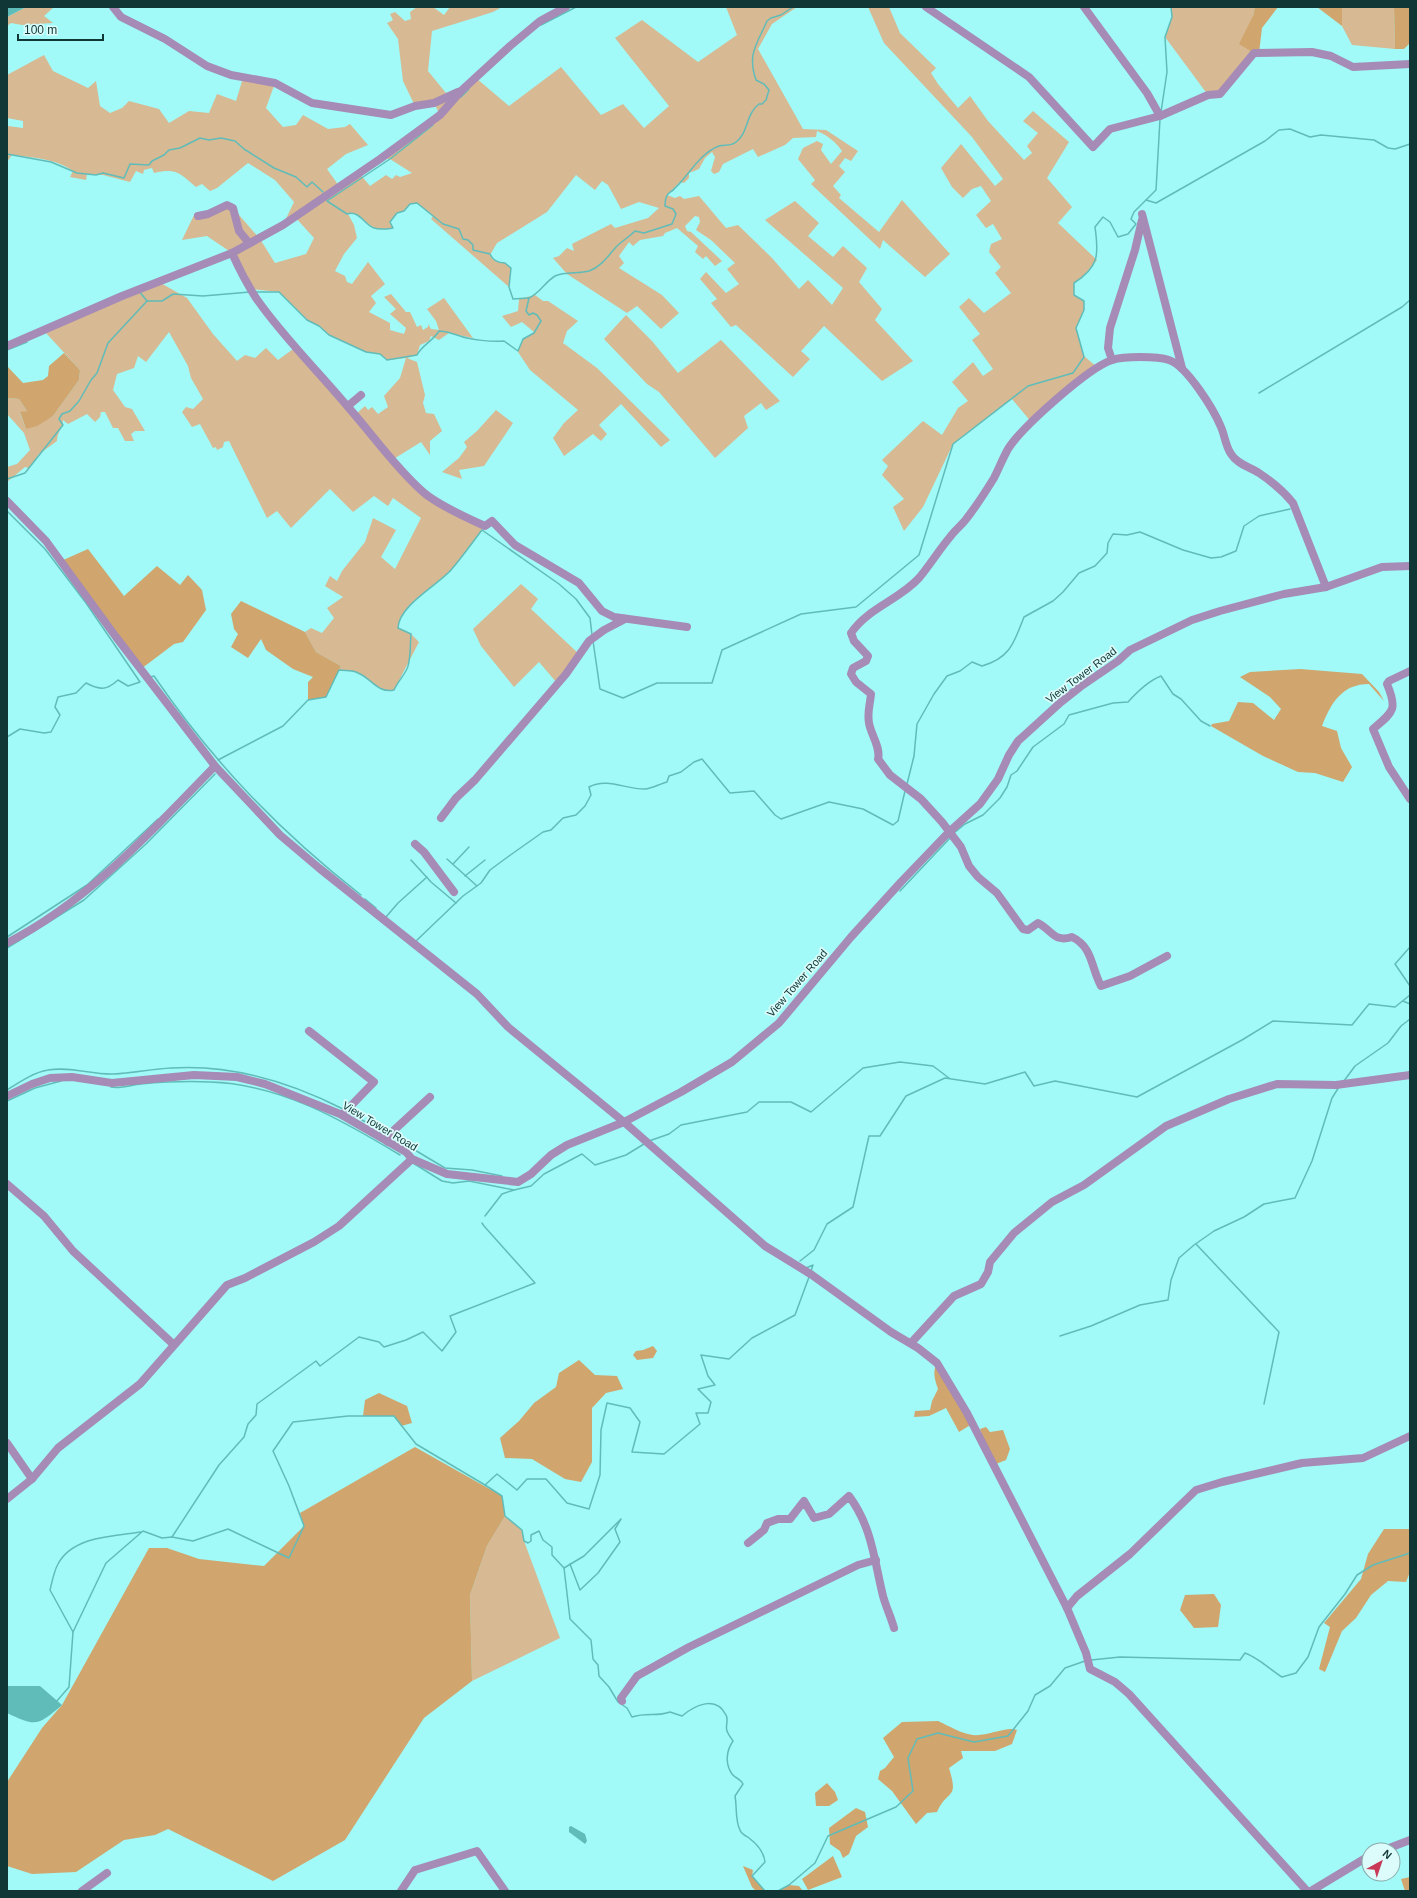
<svg xmlns="http://www.w3.org/2000/svg" width="1417" height="1898" font-family="Helvetica,sans-serif">
<style>
.green{fill:#d7b993}
.forest{fill:#d0a56e}
.water{fill:#60bcb9}
.lines{fill:none;stroke-linecap:round;stroke-linejoin:round}
.stream{stroke:#60bcb9;stroke-width:1.5}
.minor{stroke:#a58bb5;stroke-width:8}
.labels{text-anchor:middle;dominant-baseline:central;stroke-width:3.5;stroke-linejoin:round;paint-order:stroke}
.street-label{font-size:11px;fill:#103736;stroke:#dbfcfa}
</style>
<rect width="100%" height="100%" fill="#a1faf7"/>
<g class="green">
<polygon points="26,7 54,7 44,16 53,23 22,25 11,23 7,26 7,17"/>
<path d="M417,7H433L444,15L450,7H502L493,12L432,31L428,71L446,93L465,87L476,78L509,106L561,67L601,115L623,104L644,128L669,106L615,38L642,20L698,62L737,35L726,7H797L772,24L758,49L803,129L826,130L858,151L851,161L845,158L839,166L845,172L833,186L841,195L839,198L879,232L902,200L950,254L925,277L883,240L880,249L811,184L815,180L798,159L803,148L817,141L823,144L821,150L831,164L842,151C836,142 827,135 817,131L816,137L793,138L785,145L758,157L753,149L723,164L719,172L714,174L711,171L715,157L712,152L705,158L699,169L689,173V178L684,183L680,182L667,195L675,198L680,196L684,199L699,196L726,228L738,225L772,258L799,289L808,280L832,305L843,288L765,220L795,201L819,223L808,236L833,257L843,246L867,268L859,282L882,309L875,320L913,361L882,381L824,326L801,351L810,359L793,377L736,325L731,327L711,303L717,299L700,279L706,272L726,293L739,284L727,269L735,263L711,240L696,230L700,222L699,217L695,216L685,226L687,231L691,232L722,261L715,266L706,256L703,259L695,252L698,246L677,228L665,233L663,236L640,240L633,246L629,242L619,256L624,263L619,268L662,295L679,313L661,329L637,306L627,313L567,274L553,258L559,256L567,248L574,251L572,244L611,224L615,228L648,218L659,208L639,202L621,209L608,185L602,181L595,190L576,175L547,212L497,243L490,255C493,261 498,263 505,263L511,268L509,287L431,219L433,216L417,203L410,204L404,211L397,213L390,222L393,228C386,229 379,230 373,227C364,223 359,210 348,214L354,225L357,238L344,254L335,271L345,276L347,282L352,284L368,262L385,284L371,296L376,303L369,312L390,323V330L404,334L406,328L390,314L396,309L384,297L391,294L406,312H410L417,327L421,325L423,330L428,327V324L431,329L439,330L436,321L427,309L444,298L473,338L449,333L439,340L431,336L429,341L420,345L417,355L407,358L417,362L425,395L423,403L426,413L434,414L442,431L430,441V455L421,442L392,460L422,491L485,526C474,540 464,556 451,570C437,585 399,605 398,628L411,634L419,642L394,690C378,694 371,678 358,673C353,670 345,671 339,670L341,666L316,652L305,632L311,628L322,633L334,618L327,608L343,597L325,586L330,576L337,581L342,571L365,542L373,518L396,530L381,557L395,569L421,518L393,498L388,506L374,496L353,512L330,489L291,528L277,511L267,518L229,441L224,442L223,447L217,450L216,447L213,448L200,424L192,427L182,412L186,407L193,409L203,399L191,378L188,366L169,332L146,362L138,356L134,368L117,374L113,390L125,407L132,409L145,431H135L131,434L134,441H125L118,428H113L105,412H101L100,417L95,422L87,414L68,424L63,420C63,428 57,432 57,441L39,454L29,468L25,467L7,482V467L17,464L30,450L24,433L7,414V398L19,399L27,411L20,413L26,429L53,416L79,380L80,370L46,333L159,282L187,298L213,334L237,361L245,355L255,358L266,348L278,360L296,347L355,415L365,406L368,410L372,407L378,414L388,407L384,396L400,378L406,358L387,360L380,354L366,352L329,335L319,326L307,320L279,292L251,289L232,253L207,236L182,240L195,213L198,216L219,209L233,208L260,239L275,263L306,254L314,238L295,217L283,225L294,202L275,180L248,163L217,188L210,191L202,184L196,187C179,173 177,168 154,173L152,168L144,170L143,174L136,171L130,182L103,175L87,174L86,180L70,177L73,171C57,159 31,157 12,155L7,162L8,126L23,128V121L7,118V75L44,55L53,71L88,88L96,81L100,106L110,113L122,108L129,101L159,109L169,123L189,111L209,113L217,94L236,101L243,78L275,83L266,108L283,127L296,125L303,115L328,129L345,127L350,124L368,145L346,154L327,169L339,186L359,173L370,186L386,175L392,179L396,175L400,177L412,173L390,159H380L440,115L434,103L415,106L403,81L398,39L387,23L393,20L390,14L395,12L405,21L411,19L410,12Z"/>
<polygon points="868,7 889,7 900,33 936,68 931,73 938,84 958,108 970,96 988,121 1024,160 1032,153 1027,146 1038,133 1023,121 1033,111 1069,142 1047,178 1072,207 1058,223 1097,260 1081,279 1074,283 1074,295 1084,301 1084,310 1076,328 1084,356 1097,367 1032,423 1012,399 953,444 923,507 904,531 893,507 904,499 882,475 888,466 882,460 923,421 942,435 958,408 968,401 952,382 973,362 983,376 993,369 972,340 980,334 959,307 969,298 984,313 1011,293 995,273 1001,267 989,252 991,244 1002,239 993,224 986,228 976,215 991,201 981,186 972,189 963,198 952,187 941,168 961,144 995,186 1003,179 972,137 884,43"/>
<polygon points="1171,7 1255,7 1253,16 1254,53 1220,94 1208,95 1165,37 1172,17"/>
<polygon points="1342,7 1394,7 1395,49 1352,45 1342,26"/>
<polygon points="535,295 543,301 548,301 578,321 567,331 563,343 597,368 670,440 661,447 621,404 599,425 607,434 601,441 593,434 564,456 553,438 564,423 578,410 530,370 518,352 523,339 534,332 522,322 511,327 502,316 518,311 519,299"/>
<polygon points="626,315 652,341 678,373 721,340 780,401 766,410 761,403 744,416 748,428 715,458 659,392 647,384 604,339"/>
<polygon points="496,410 513,423 484,466 459,470 462,479 442,472 459,458 467,447 464,442 477,431"/>
<polygon points="521,584 538,599 531,609 580,655 557,683 539,662 514,687 481,646 473,629"/>
<polygon points="505,1516 522,1530 524,1541 560,1638 472,1681 470,1595 487,1546"/>
</g>
<g class="forest">
<polygon points="1255,7 1278,7 1262,28 1259,53 1254,53 1239,44 1253,16"/>
<polygon points="1317,7 1342,7 1342,26"/>
<polygon points="1394,7 1410,7 1410,43 1404,49 1395,49"/>
<polygon points="64,353 80,370 79,380 53,416 37,426 26,429 20,412 27,411 19,399 7,398 7,366 23,383 43,380 48,376 49,366"/>
<polygon points="88,549 124,596 157,566 180,585 188,575 202,590 206,610 183,642 174,644 141,669 61,561"/>
<polygon points="241,601 305,632 316,652 341,666 326,697 308,700 308,682 313,677 293,669 266,650 261,639 248,658 231,647 238,634 234,629 231,614"/>
<path d="M1300,669L1362,674L1379,692L1384,701L1369,684C1342,684 1331,703 1322,726L1337,731L1341,748L1352,767L1343,782L1315,773L1298,772L1263,756L1211,726L1212,724L1229,721L1238,702L1253,703L1274,720L1281,709L1270,697L1240,677L1250,672Z"/>
<polygon points="653,1346 657,1351 653,1358 637,1360 633,1355 636,1351 643,1350"/>
<polygon points="579,1360 595,1375 617,1376 623,1389 606,1393 592,1408 592,1462 581,1482 565,1479 532,1459 505,1458 500,1438 519,1421 534,1403 556,1387 559,1373"/>
<path d="M937,1363L972,1424L959,1432L946,1408L929,1416L914,1417L915,1411L930,1410L932,1401L938,1389C935,1380 932,1372 937,1363Z"/>
<polygon points="379,1393 407,1406 412,1423 401,1426 394,1416 363,1416 365,1400"/>
<polygon points="986,1427 990,1432 1003,1430 1010,1449 1006,1460 996,1464 987,1449 980,1429"/>
<polygon points="415,1447 502,1496 505,1516 487,1546 470,1595 472,1681 424,1718 345,1840 273,1881 168,1829 155,1835 124,1840 76,1872 32,1874 7,1866 7,1782 42,1728 62,1705 149,1548 167,1548 199,1559 264,1566 304,1526 300,1513"/>
<polygon points="1384,1529 1410,1529 1410,1572 1406,1582 1388,1581 1371,1595 1356,1618 1342,1631 1325,1672 1319,1669 1330,1627 1324,1623 1361,1579 1368,1554"/>
<polygon points="1214,1594 1221,1605 1218,1627 1194,1628 1180,1610 1185,1595"/>
<path d="M938,1721C949,1726 962,1734 973,1735C986,1737 1007,1726 1017,1730L1012,1744L995,1751H961L963,1758L949,1768C959,1801 948,1788 937,1812L927,1813L916,1824L892,1791L878,1779L880,1771L885,1768L894,1757L883,1738L902,1722Z"/>
<polygon points="827,1783 835,1792 838,1800 829,1806 816,1806 815,1793"/>
<polygon points="856,1808 865,1812 868,1827 856,1836 849,1854 843,1858 840,1851 830,1844 829,1828"/>
<polygon points="833,1856 842,1877 808,1890 802,1879"/>
<polygon points="743,1866 753,1870 752,1876 765,1891 756,1891 752,1887"/>
<polygon points="1410,1877 1410,1891 1405,1891 1401,1879"/>
<polygon points="789,1885 799,1886 803,1891 778,1891"/>
</g>
<g class="water">
<polygon points="7,7 26,7 7,17"/>
<path d="M7,1686H40L62,1705C37,1726 37,1727 7,1713Z"/>
<polygon points="571,1826 585,1834 587,1841 585,1844 569,1832 569,1827"/>
</g>
<g class="lines">
<g class="stream">
<polyline points="541,25 576,7"/>
<polyline points="461,97 469,89"/>
<polyline points="1161,112 1167,72 1165,37 1172,17 1171,7"/>
<path d="M433,125L390,159L327,201L347,214C360,210 364,225 374,228C380,230 386,229 393,228L390,222L397,213L404,211L410,204L417,203L443,224L459,229L463,239L468,240L473,245V250L490,254C493,261 498,263 505,263L511,268L509,287L513,299L529,298"/>
<polyline points="7,154 51,162 77,173 96,175 103,173 124,178 130,164 149,165 152,161 164,155 169,150 180,148 200,138 209,140 221,138 235,141 244,149 274,168 296,177 307,187 312,182 323,192"/>
<polyline points="1146,200 1156,203 1265,141 1279,130 1290,129 1310,137 1321,135 1374,140 1388,148 1395,149 1410,144"/>
<polyline points="139,291 147,301"/>
<path d="M256,292H279L307,320L319,326L329,335L366,352L380,354L387,360L417,355C422,345 433,341 439,331C447,331 452,334 460,336C471,340 492,342 504,341L518,351L523,339L534,333L541,321L537,315L533,313L529,315L526,311L529,298C540,293 545,282 555,276C565,271 579,274 589,271C601,267 608,256 616,247C622,241 629,237 635,231L644,233L672,224L676,214L673,209L665,206C665,202 665,198 668,194C670,192 673,191 675,188C689,175 700,153 719,146C725,144 730,147 736,142C749,132 745,115 759,104H762L766,100L769,90L764,84L756,80C747,54 757,44 767,21L771,18L781,15L793,7"/>
<polyline points="7,350 27,342"/>
<polyline points="1259,393 1402,307 1410,300"/>
<polyline points="7,479 25,473 63,425 59,419 62,414 70,411 79,401 91,380 97,373 108,343 147,301 162,301 173,294 203,296 250,292"/>
<path d="M7,511L45,549L86,603L140,682L128,686L118,680C106,691 100,690 86,683L76,693L58,697L55,707L60,715L51,732L44,733L20,729L7,737"/>
<path d="M593,641L600,689L623,698L657,683H712L722,650L801,614L856,607L919,555L953,444L1028,386L1073,373L1084,357L1076,328L1084,310V301L1074,295V283C1099,267 1099,255 1095,227L1103,217L1110,222L1118,237L1128,234L1136,224L1131,219L1134,212L1156,190L1160,119"/>
<path d="M151,677L154,676C213,762 279,831 361,895"/>
<path d="M218,760L283,726L308,700L326,697L339,670C345,671 353,670 358,673C371,678 378,694 394,690C398,681 407,672 408,666C411,656 410,644 411,634L398,628C399,605 438,585 451,570C462,557 472,543 482,530L559,584L576,599L590,618L592,635"/>
<path d="M907,784L914,756L917,724L934,694L947,676L960,671L972,662L982,666C1010,658 1014,643 1024,617L1053,601L1063,592L1079,573L1095,566L1107,553L1108,543L1113,534L1127,535L1140,532L1183,550L1211,558L1221,557L1236,551L1244,526L1259,516L1290,509"/>
<path d="M954,833L965,824L983,815L1000,798L1007,787L1011,775L1017,771L1033,747L1064,724L1069,715L1113,703L1128,702C1137,692 1148,681 1161,676L1173,694L1181,699L1201,721L1210,726"/>
<polyline points="447,859 477,886"/>
<polyline points="411,860 431,882 456,903"/>
<polyline points="453,864 469,847"/>
<polyline points="465,876 485,860"/>
<polyline points="900,891 950,838"/>
<polyline points="365,899 376,908"/>
<polyline points="386,917 398,903 427,877"/>
<polyline points="7,937 87,885 158,819"/>
<path d="M416,941L463,896L481,883L490,870L509,856L543,832L551,830L563,818L576,815L585,806L591,795L589,787C607,777 627,790 646,789C652,788 660,784 667,782L669,776L681,772L694,762L702,759L730,793L754,791L775,815L781,819L829,802L863,809L893,825L898,821L905,791"/>
<polyline points="1410,947 1395,964 1410,986"/>
<polyline points="7,948 84,900 146,844 215,774"/>
<polyline points="1403,1001 1410,1004"/>
<polyline points="1344,1081 1355,1066 1388,1043 1401,1026 1410,1019"/>
<path d="M111,1087C120,1089 131,1085 141,1084C163,1082 188,1081 210,1082C280,1084 342,1120 400,1155"/>
<path d="M7,1090C18,1083 34,1072 48,1070C70,1066 92,1075 114,1074C133,1073 152,1069 171,1068C231,1064 290,1082 343,1109"/>
<polyline points="7,1101 35,1088 61,1081"/>
<polyline points="349,1113 388,1134"/>
<polyline points="393,1137 445,1168 472,1170 502,1176"/>
<polyline points="649,1141 669,1134 681,1125 747,1112 759,1102 791,1102 811,1112 863,1068 900,1062 933,1066 949,1078"/>
<polyline points="413,1163 442,1181 453,1183 469,1181 514,1190 531,1186 544,1174 582,1154 595,1165 626,1155 644,1144"/>
<polyline points="485,1216 502,1194 514,1190"/>
<polyline points="1196,1244 1279,1332 1264,1404"/>
<polyline points="800,1261 814,1250 827,1224 853,1207 869,1136 880,1136 906,1096 945,1078 985,1084 1025,1072 1034,1086 1055,1081 1137,1097 1242,1040 1273,1021 1352,1025 1369,1004 1395,1007 1410,995"/>
<polyline points="806,1268 813,1265 811,1271"/>
<polyline points="1060,1336 1091,1326 1140,1305 1168,1300 1171,1280 1179,1258 1194,1245 1214,1231 1244,1217 1264,1204 1295,1198 1312,1161 1332,1098 1339,1087"/>
<path d="M485,1485L502,1496L505,1516L522,1530L524,1541L528,1543L531,1541V1535L539,1531L543,1540L552,1547V1555L564,1568L570,1619L591,1640L593,1659L598,1665L599,1676L609,1687L618,1702L627,1708L632,1717C647,1712 657,1717 670,1712L682,1716C695,1705 716,1695 726,1715C729,1720 725,1726 727,1731C728,1734 731,1738 733,1741C726,1751 725,1764 732,1774C736,1779 740,1778 743,1784L735,1796C737,1806 735,1821 740,1830C741,1834 746,1836 749,1838C757,1844 764,1853 765,1862L752,1876L765,1891"/>
<polyline points="172,1537 219,1465 244,1437 248,1424 256,1415 257,1404 316,1361 320,1366 359,1337 379,1342 384,1347 406,1340 423,1332 442,1351 456,1332 450,1316 535,1283 484,1226 482,1223"/>
<polyline points="570,1564 580,1590 598,1573 620,1542 615,1529 621,1519"/>
<polyline points="564,1568 584,1556 620,1520"/>
<path d="M73,1632L50,1590C52,1582 54,1571 58,1564C73,1536 114,1536 141,1532"/>
<path d="M1091,1660L1120,1657L1240,1660L1245,1653C1259,1658 1269,1669 1282,1677L1296,1673L1308,1657L1319,1627L1345,1594L1357,1575L1373,1565L1410,1553"/>
<polyline points="56,1702 69,1687 73,1632 106,1563 143,1531 162,1538 172,1537 193,1541 228,1529 289,1558 304,1526 289,1486 273,1451 293,1422 348,1416 394,1416 416,1444 485,1485 497,1474 517,1490 527,1479 546,1479 567,1503 589,1509 600,1475 601,1430 607,1403 630,1408 640,1422 632,1452 664,1454 700,1424 696,1413 708,1413 711,1402 698,1389 715,1385 708,1376 701,1355 729,1359 752,1338 795,1315 809,1277"/>
<polyline points="778,1891 789,1885 815,1863 828,1836 896,1807 913,1791 908,1758 917,1739 938,1733 974,1742 1008,1736 1028,1711 1035,1695 1050,1686 1065,1668 1085,1661"/>
</g>
<g class="minor">
<polyline points="113,7 121,17 165,39 207,66 231,75 275,83 312,103 391,115 415,106 434,103 458,92"/>
<polyline points="926,7 1029,77 1093,147 1110,129 1160,116 1208,95 1220,94 1254,53 1312,52 1331,56 1353,67 1410,64"/>
<polyline points="1084,7 1147,93 1160,116"/>
<polyline points="1142,214 1182,368"/>
<polyline points="198,216 208,214 227,205 233,208 239,231 249,243"/>
<path d="M232,253C239,269 247,284 256,298C283,337 318,371 348,407C373,435 394,466 422,491C436,504 467,518 485,526L492,521L515,545L579,583L602,611L614,617L687,627"/>
<polyline points="7,346 122,296 232,253 283,225 380,159 440,115 461,91 510,46 540,21 566,7"/>
<polyline points="1112,360 1108,348 1110,328 1135,250 1142,220"/>
<polyline points="348,406 361,395"/>
<polyline points="7,501 46,541 116,637 215,766 280,835 319,868 477,994 508,1027 624,1122 765,1246 812,1275 891,1332 918,1348 937,1363 967,1413 1067,1608 1086,1653 1090,1669 1115,1682 1129,1694 1307,1891"/>
<path d="M1410,671L1389,681L1387,684C1398,710 1393,712 1373,729L1389,767L1410,799"/>
<polyline points="441,818 456,798 475,780 566,674 589,641 604,630 625,619"/>
<polyline points="415,844 424,852 454,892"/>
<path d="M7,943C89,901 152,831 215,766"/>
<path d="M1167,956L1130,976L1101,986C1091,968 1093,947 1072,937C1054,943 1052,930 1038,923L1028,930L1023,929L997,893L978,877L969,866L961,847L942,822L921,799L890,775L878,759C881,748 871,735 869,723C867,712 870,705 871,694L856,682L851,674L853,668L866,661L868,656L854,641L851,633C868,608 899,600 919,578C930,565 939,550 950,537C955,530 962,525 967,518C977,505 986,491 994,478C999,468 1003,458 1008,449C1022,427 1088,368 1112,360C1124,356 1157,356 1169,360C1187,366 1214,410 1221,427C1225,436 1225,445 1231,454C1237,464 1250,467 1259,473C1271,481 1284,492 1293,503L1326,587"/>
<polyline points="309,1031 374,1082 342,1115"/>
<polyline points="7,1096 32,1084 50,1078 72,1077 112,1083 194,1075 237,1077 265,1084 340,1114 406,1152 412,1159 447,1174 518,1182 531,1174 551,1155 567,1145 624,1122 681,1092 732,1062 779,1023 851,937 901,882 949,832 980,804 998,779 1009,755 1018,741 1061,702 1080,687 1118,661 1130,650 1192,620 1220,611 1284,594 1326,587 1382,567 1410,566"/>
<polyline points="388,1142 392,1132 430,1097"/>
<polyline points="7,1184 44,1216 73,1251 173,1344"/>
<polyline points="911,1343 954,1296 981,1284 988,1272 990,1262 1014,1233 1052,1202 1084,1185 1166,1126 1229,1099 1277,1084 1336,1085 1410,1075"/>
<polyline points="7,1443 32,1479"/>
<polyline points="7,1499 32,1479 58,1448 140,1384 227,1285 245,1278 314,1242 339,1226 412,1159"/>
<path d="M748,1543L764,1530L767,1523L778,1519H790L804,1501L814,1518L829,1514L849,1496C872,1527 874,1559 883,1596C886,1607 891,1617 894,1628"/>
<polyline points="1067,1608 1077,1596 1130,1554 1196,1490 1222,1482 1302,1463 1363,1458 1410,1436"/>
<polyline points="622,1701 621,1698 637,1676 689,1647 858,1565 876,1560"/>
<polyline points="1384,1850 1410,1840"/>
<polyline points="82,1891 107,1873"/>
<polyline points="401,1891 415,1870 477,1851 505,1891"/>
<polyline points="1311,1891 1369,1856"/>
</g>
</g>
<g class="labels">
<g class="street-label">
<text transform="translate(1081 675) rotate(-37)">View Tower Road</text>
<text transform="translate(797 983) rotate(-49)">View Tower Road</text>
<text transform="translate(380 1126) rotate(31)">View Tower Road</text>
</g>
</g>
<rect width="1417" height="1898" fill="none" stroke="#103736" stroke-width="16"/>
<g transform="translate(1381 1862) rotate(40)"><circle r="19" fill="#dbfcfa" stroke="#8aadac"/>
<path d="M0-3L7 15L0 10L-7 15Z" fill="#c93957"/>
<text y="-6" font-size="11" font-weight="bold" text-anchor="middle" fill="#103736">N</text>
</g>
<path d="M18 34v6h85v-6" fill="none" stroke="#103736" stroke-width="2"/>
<text x="24" y="34" font-size="12" fill="#103736" stroke="#dbfcfa" stroke-width="3" paint-order="stroke">100 m</text>
</svg>
